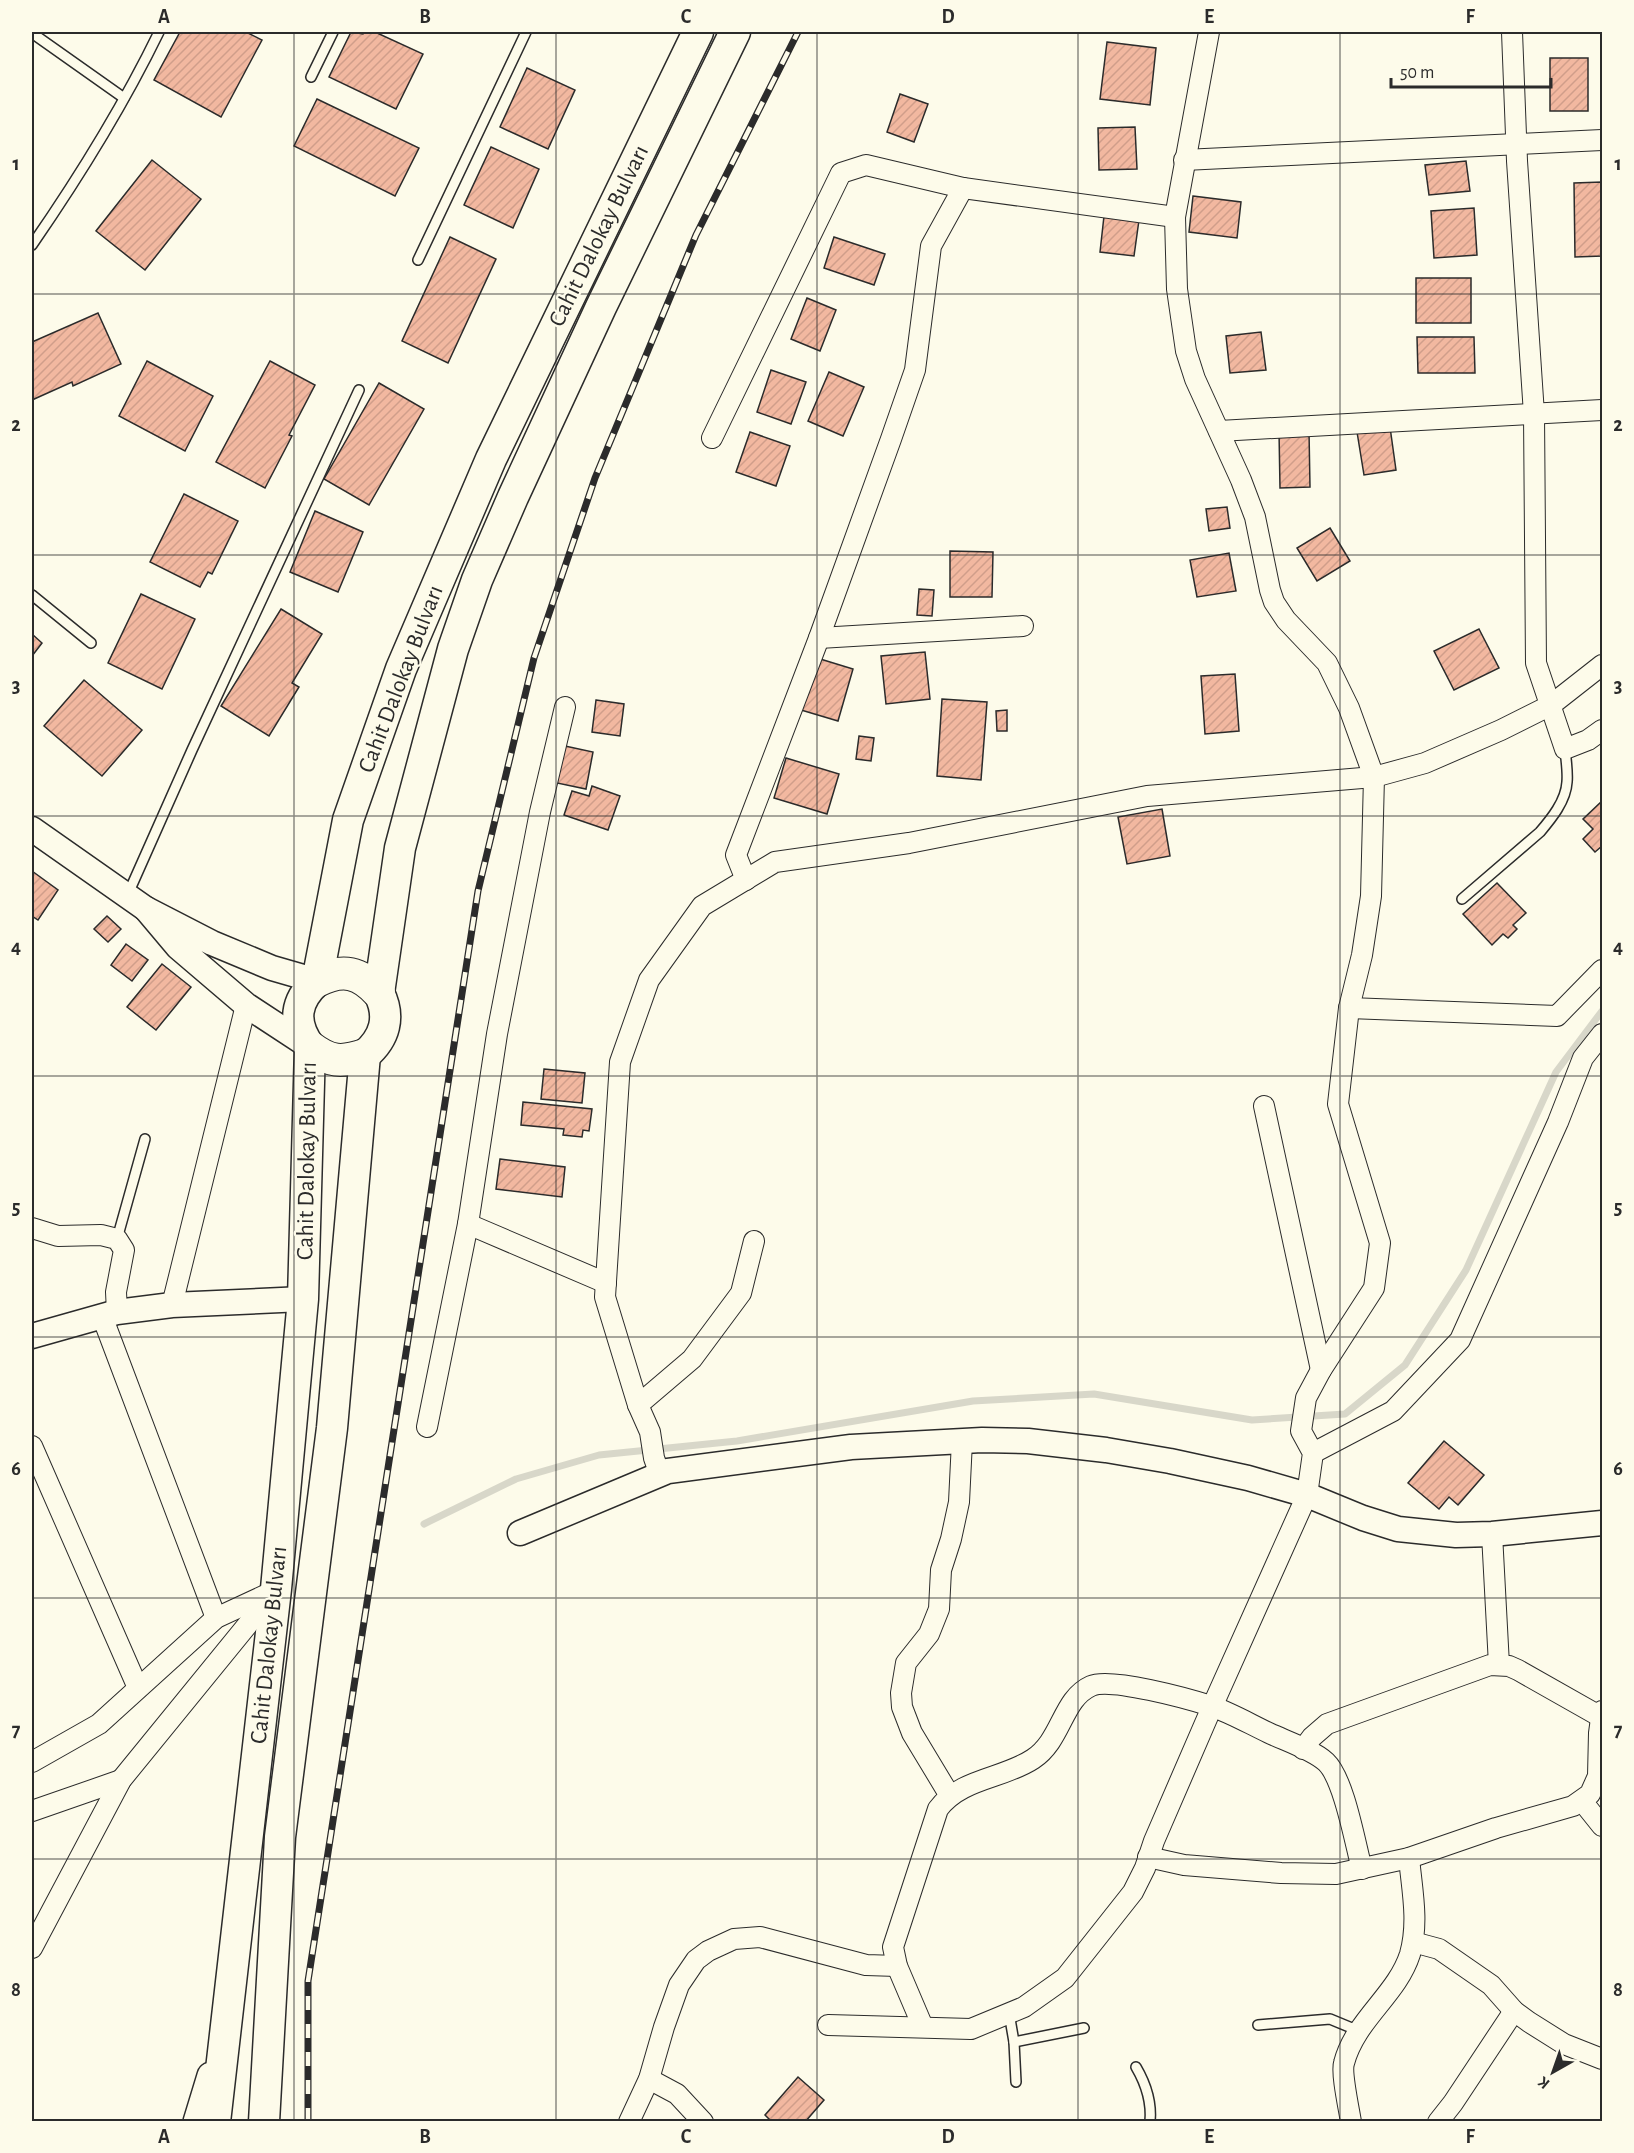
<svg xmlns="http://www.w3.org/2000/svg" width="1634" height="2153" font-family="'Alegreya Sans',sans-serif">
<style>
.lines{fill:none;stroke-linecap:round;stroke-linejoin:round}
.stream{stroke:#d8d7c9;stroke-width:7}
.building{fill:url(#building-hatch);stroke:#2b2b2b;stroke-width:1.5}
.service-casing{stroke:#2b2b2b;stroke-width:12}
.minor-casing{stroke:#2b2b2b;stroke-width:22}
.tertiary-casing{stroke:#2b2b2b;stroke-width:27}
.secondary-casing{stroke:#2b2b2b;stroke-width:30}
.primary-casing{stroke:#2b2b2b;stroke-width:33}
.trunk-casing{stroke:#2b2b2b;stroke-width:34}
.service{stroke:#fdfbea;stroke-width:9}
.minor{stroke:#fdfbea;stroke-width:20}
.tertiary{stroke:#fdfbea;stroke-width:24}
.secondary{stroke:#fdfbea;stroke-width:27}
.primary{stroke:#fdfbea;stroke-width:30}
.trunk{stroke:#fdfbea;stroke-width:32}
.rail-casing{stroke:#2b2b2b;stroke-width:7}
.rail{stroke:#fdfbea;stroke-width:4.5;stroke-dasharray:14;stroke-linecap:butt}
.grid{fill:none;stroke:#2b2b2b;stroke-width:1.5;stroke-opacity:0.55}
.labels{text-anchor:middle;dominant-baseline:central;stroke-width:4.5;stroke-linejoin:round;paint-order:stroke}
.street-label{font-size:24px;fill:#2b2b2b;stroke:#fdfbea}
.neatline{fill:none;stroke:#2b2b2b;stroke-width:2}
.grid-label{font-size:20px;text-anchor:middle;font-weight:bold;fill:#2b2b2b}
</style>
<defs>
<pattern id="building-hatch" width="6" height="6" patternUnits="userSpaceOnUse" patternTransform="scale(1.5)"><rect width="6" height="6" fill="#f2b8a0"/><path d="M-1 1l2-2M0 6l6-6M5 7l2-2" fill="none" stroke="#d09e8a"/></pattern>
</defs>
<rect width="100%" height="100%" fill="#fdfbea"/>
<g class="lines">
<polyline class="stream" points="424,1524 516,1479 599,1455 737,1441 973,1401 1094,1394 1252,1420 1345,1414 1405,1365 1466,1270 1556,1072 1602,1011"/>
</g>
<g class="building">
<polygon points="180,32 246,32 262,40 221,117 154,80"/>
<polygon points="351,32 363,34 364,32 375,32 423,54 396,109 329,77"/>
<polygon points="1107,42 1156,48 1150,105 1100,99"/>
<rect x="1550" y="58" width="38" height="53"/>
<polygon points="527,68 575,90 548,149 500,127"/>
<polygon points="900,94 928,104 914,142 887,132"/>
<polygon points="317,99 419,148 395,196 294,146"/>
<polygon points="1135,127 1137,169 1099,170 1098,128"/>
<polygon points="491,147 539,169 513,228 464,205"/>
<polygon points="152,160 201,199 145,270 96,231"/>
<polygon points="1466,161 1470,191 1429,195 1425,165"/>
<polygon points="1602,182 1602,256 1575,257 1574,183"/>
<polygon points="1193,196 1241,202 1237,238 1189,232"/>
<polygon points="1474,208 1477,255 1434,258 1431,211"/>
<polygon points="1104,216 1139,220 1134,256 1100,252"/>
<polygon points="450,237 496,259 448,363 402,341"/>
<polygon points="834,237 885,254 874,285 824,268"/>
<rect x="1416" y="278" width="55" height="45"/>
<polygon points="807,298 836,310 820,351 791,339"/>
<polygon points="98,313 121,364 73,386 72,382 32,400 32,342"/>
<polygon points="1261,332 1266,370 1230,373 1226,336"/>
<polygon points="1417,337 1474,337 1475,373 1418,373"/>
<polygon points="147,361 213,396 185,451 119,416"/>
<polygon points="270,361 315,385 289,435 292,436 265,488 216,462"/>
<polygon points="771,370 806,382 791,424 757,412"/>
<polygon points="829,372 864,387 843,436 808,421"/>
<polygon points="379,383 424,409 369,505 324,479"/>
<polygon points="1390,427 1396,470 1364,475 1357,432"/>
<polygon points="1279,431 1309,431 1310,487 1280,488"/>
<polygon points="750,432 790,446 776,486 736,472"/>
<polygon points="184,494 238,521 212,574 208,572 200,587 150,562"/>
<polygon points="1227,507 1230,528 1209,531 1206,509"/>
<polygon points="315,511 363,532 338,592 290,572"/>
<polygon points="1330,528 1350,561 1317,581 1297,548"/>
<polygon points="950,551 993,552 992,597 950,597"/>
<polygon points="1229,553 1236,591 1197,597 1190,560"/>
<polygon points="919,589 934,590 932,616 917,615"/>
<polygon points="141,594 195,619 162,689 108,663"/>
<polygon points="281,609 322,634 292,683 299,687 269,736 221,706"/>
<polygon points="1479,629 1499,668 1454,690 1434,651"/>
<polygon points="32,634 42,643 32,656"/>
<polygon points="925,652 930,699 886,704 881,656"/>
<polygon points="817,658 853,669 838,721 801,710"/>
<polygon points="1235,674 1239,731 1205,734 1201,676"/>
<polygon points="84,680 142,730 102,776 44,726"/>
<polygon points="942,699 987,702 981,780 937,776"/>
<polygon points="596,700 624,704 620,736 592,732"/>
<polygon points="1007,710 1007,731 997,731 996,711"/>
<polygon points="859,736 874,738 871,761 856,759"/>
<polygon points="565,746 593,752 586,789 557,783"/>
<polygon points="786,758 839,774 827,814 774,798"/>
<polygon points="592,786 620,796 608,830 564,815 572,791 589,796"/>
<polygon points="1602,801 1602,846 1595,852 1583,839 1593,829 1583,819"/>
<polygon points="1162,809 1170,856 1127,864 1118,817"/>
<polygon points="32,871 58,890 38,920 32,916"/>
<polygon points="1497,883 1526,913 1513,925 1517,929 1508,938 1503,934 1492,945 1463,914"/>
<polygon points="107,916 121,929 108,942 94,929"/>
<polygon points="126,944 148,960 132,981 111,965"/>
<polygon points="162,964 191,987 156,1030 127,1007"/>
<polygon points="544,1069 585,1073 582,1103 541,1099"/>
<polygon points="523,1102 592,1109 589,1131 583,1130 582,1137 563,1135 564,1129 521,1125"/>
<polygon points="500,1159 565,1167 562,1197 496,1189"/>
<polygon points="1444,1441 1484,1475 1458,1505 1449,1497 1439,1509 1408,1483"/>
<polygon points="798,2077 824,2100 805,2122 772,2122 765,2115"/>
</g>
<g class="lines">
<defs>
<g id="service">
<polyline points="32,33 124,98"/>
<polyline points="311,77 333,32"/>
<path d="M32,245C79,177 123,106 159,32"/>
<polyline points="418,260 526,32"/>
<polyline points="32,595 91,643"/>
<polyline points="128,894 192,750 359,390"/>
<path d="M1462,899L1540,832C1551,819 1566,801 1567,782C1568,772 1566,760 1565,749"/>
<polyline points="117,1239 145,1139"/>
<polyline points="1009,2013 1014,2042 1016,2082"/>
<polyline points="1258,2025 1330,2019 1359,2031"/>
<polyline points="1014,2042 1084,2028"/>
<path d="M1136,2067C1146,2084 1152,2101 1150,2122"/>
</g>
<g id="minor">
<polyline points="1512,32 1517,161 1534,414 1536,663 1565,749 1588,740 1602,730"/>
<polyline points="1184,160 1602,140"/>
<polyline points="1219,431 1602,410"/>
<polyline points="712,438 841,173 866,165 963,188 1175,217"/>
<polyline points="819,638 1023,626"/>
<polyline points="746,880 736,855 819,638 891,439 915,370 931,246 963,188"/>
<polyline points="1349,1008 1557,1016 1602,970"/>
<polyline points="1264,1106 1321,1370"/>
<polyline points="468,1224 606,1283"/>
<polyline points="32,1228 58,1236 101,1235 117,1239 124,1250 116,1292 117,1312"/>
<polyline points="172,1305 246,1005"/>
<polyline points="102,1316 216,1618"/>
<polyline points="638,1405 692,1359 741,1293 754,1241"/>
<polyline points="427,1427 468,1224 497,1034 540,812 565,707"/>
<polyline points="32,1446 138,1688"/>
<polyline points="1313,1453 1393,1411 1460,1340 1558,1122 1583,1058 1602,1034"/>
<polyline points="660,1475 654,1458 650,1432 638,1405 605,1297 620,1062 649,980 702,906 775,862 909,843 1147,796 1374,777 1425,763 1501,730 1551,705 1602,665"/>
<polyline points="1492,1534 1499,1665"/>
<polyline points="1303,1749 1312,1737 1327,1724 1490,1665 1509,1666 1518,1670 1601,1717"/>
<polyline points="32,1762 99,1724 216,1618 272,1592"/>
<polyline points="950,1796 912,1733 902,1707 901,1693 906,1663 929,1634 939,1609 941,1570 951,1539 959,1502 962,1441"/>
<polyline points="1582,1801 1602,1826"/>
<polyline points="32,1811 121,1780"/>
<polyline points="1148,1857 1184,1865 1281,1873 1336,1874 1409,1858 1496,1828 1573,1806 1590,1794 1598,1776 1599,1733 1602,1711"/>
<polyline points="1413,1942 1439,1949 1491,1985 1514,2011 1529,2022 1564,2044 1602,2059"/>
<polyline points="32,1948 121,1780 275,1591"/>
<polyline points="828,2025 971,2029 1024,2007 1065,1978 1133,1892 1145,1868 1154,1841 1212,1707 1307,1495 1313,1453 1301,1431 1306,1398 1321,1370 1374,1288 1380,1243 1338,1104 1349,1008 1362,955 1371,896 1374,777 1349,708 1327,663 1286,620 1274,602 1270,590 1255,517 1241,480 1195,379 1186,351 1177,289 1175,217 1209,32"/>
<path d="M923,2027L897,1966L893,1947L938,1809C961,1778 1003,1779 1033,1759C1062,1740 1062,1699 1091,1686C1110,1677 1189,1699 1211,1706C1231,1713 1250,1724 1269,1733C1286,1741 1313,1750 1326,1762C1344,1779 1355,1843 1362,1869"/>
<polyline points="649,2079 677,2094 703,2122"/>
<polyline points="629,2122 649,2079 664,2027 679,1985 696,1960 708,1951 734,1939 760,1937 866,1965 897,1966"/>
<path d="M1351,2122C1349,2109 1341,2073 1344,2063C1355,2020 1397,1995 1410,1954C1419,1922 1412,1890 1409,1858"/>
<polyline points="1438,2122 1453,2103 1514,2011"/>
</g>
<g id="tertiary">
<polyline points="32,829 146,909"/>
<polyline points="310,1047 246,1005 178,947 146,909 212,943 272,968 317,981"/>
<polyline points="32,1336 117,1312 172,1305 303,1299"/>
<polyline points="520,1533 668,1471 851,1447 982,1440 1028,1441 1106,1450 1170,1461 1248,1478 1307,1495 1363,1518 1398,1529 1456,1535 1492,1534 1602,1523"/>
</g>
<polyline id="secondary" points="197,2122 211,2076"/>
<g id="primary">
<path d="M215,2122L276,1589L303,1299L310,1047C292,1022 295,1001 317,981L348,820L401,669L491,459L698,32"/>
<path d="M264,2122L280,1837L332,1428L365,1055C385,1038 391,1017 379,993L400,848L453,649L477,580L513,497L601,307L735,32"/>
</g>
<g id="trunk">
<path d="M317,981C343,968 360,972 379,993"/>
<path d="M310,1047C330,1062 341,1063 365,1055"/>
</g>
</defs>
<use href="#service" class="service-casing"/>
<use href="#minor" class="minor-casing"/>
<use href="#tertiary" class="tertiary-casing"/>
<use href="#secondary" class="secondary-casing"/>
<use href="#primary" class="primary-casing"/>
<use href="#trunk" class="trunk-casing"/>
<use href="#service" class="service"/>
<use href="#minor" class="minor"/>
<use href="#tertiary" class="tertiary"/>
<use href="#secondary" class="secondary"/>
<use href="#primary" class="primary"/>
<use href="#trunk" class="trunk"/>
<defs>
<polyline id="rail" points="308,2122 308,1981 478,891 534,658 595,478 696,235 798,32"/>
</defs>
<use href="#rail" class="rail-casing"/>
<use href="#rail" class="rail"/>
</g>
<path class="grid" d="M294,32V2122M556,32V2122M817,32V2122M1078,32V2122M1340,32V2122M32,294H1602M32,555H1602M32,816H1602M32,1076H1602M32,1337H1602M32,1598H1602M32,1859H1602"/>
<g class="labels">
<g class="street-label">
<text transform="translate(599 236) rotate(-64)">Cahit Dalokay Bulvarı</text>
<text transform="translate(401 679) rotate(-69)">Cahit Dalokay Bulvarı</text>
<text transform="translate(307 1161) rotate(-89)">Cahit Dalokay Bulvarı</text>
<text transform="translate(269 1645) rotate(-84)">Cahit Dalokay Bulvarı</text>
</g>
</g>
<rect width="1634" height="2153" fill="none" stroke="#fdfbea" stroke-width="66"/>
<g transform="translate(1553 2072) rotate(220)" stroke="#fdfbea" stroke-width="4.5" paint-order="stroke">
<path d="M0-4.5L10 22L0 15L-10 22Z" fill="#2b2b2b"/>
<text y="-9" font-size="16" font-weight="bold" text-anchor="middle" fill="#2b2b2b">K</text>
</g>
<path d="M1391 78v9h160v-9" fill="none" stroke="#2b2b2b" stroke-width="3"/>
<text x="1400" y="78" font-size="18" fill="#2b2b2b" stroke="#fdfbea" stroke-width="4.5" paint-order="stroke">50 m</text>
<rect x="33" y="33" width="1568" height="2087" class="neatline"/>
<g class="grid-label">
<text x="164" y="23">A</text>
<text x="425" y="23">B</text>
<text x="686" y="23">C</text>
<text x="948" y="23">D</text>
<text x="1209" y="23">E</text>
<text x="1470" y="23">F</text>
<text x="16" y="170">1</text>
<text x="1618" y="170">1</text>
<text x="16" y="431">2</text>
<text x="1618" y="431">2</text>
<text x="16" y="692">3</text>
<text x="1618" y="692">3</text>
<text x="16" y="953">4</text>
<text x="1618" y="953">4</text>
<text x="16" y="1214">5</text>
<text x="1618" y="1214">5</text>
<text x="16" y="1475">6</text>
<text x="1618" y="1475">6</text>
<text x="16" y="1736">7</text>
<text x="1618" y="1736">7</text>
<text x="16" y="1996">8</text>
<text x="1618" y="1996">8</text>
<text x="164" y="2143">A</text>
<text x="425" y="2143">B</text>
<text x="686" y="2143">C</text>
<text x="948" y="2143">D</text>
<text x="1209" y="2143">E</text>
<text x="1470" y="2143">F</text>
</g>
</svg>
